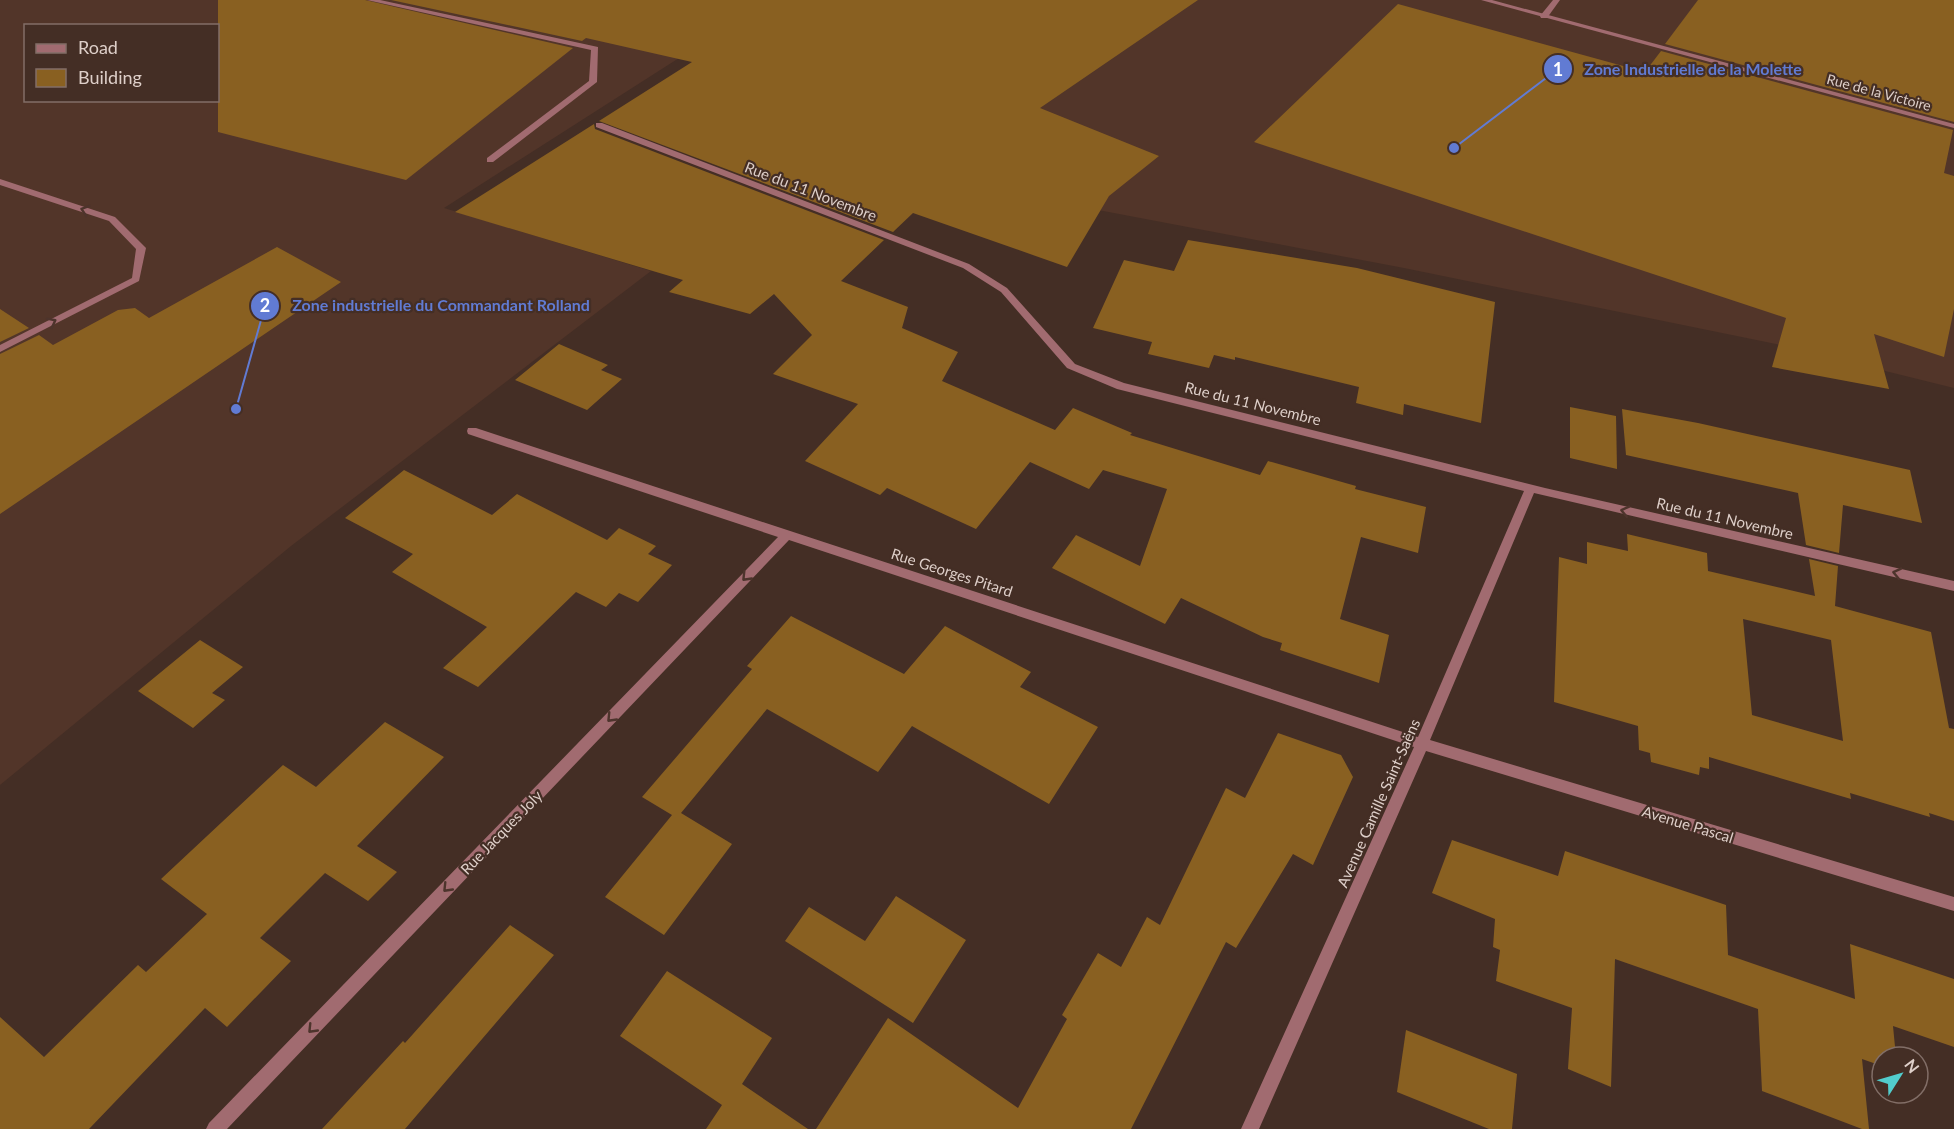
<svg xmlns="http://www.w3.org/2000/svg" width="1954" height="1129" font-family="Lato,sans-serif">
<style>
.built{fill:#523529;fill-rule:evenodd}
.building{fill:#896021;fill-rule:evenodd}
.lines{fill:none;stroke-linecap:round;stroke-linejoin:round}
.service{fill:#a16b70;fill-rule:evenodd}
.minor{fill:#a16b70;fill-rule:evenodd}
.oneway{stroke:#4d342c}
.labels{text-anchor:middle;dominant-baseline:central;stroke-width:4.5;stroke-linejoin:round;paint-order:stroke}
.far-street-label{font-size:14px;fill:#decfc9;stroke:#442e25}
.street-label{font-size:15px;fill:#decfc9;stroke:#442e25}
.leader{fill:none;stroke:#617bd3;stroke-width:2}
.callout-dot{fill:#617bd3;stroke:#442e25;stroke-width:2}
.mark-label{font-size:18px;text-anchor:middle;font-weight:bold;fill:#fff}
.callout-label{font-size:16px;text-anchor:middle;font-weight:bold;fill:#617bd3;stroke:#442e25;stroke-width:4.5;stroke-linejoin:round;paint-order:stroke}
</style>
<rect width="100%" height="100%" fill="#442e25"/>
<path class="built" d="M0,0H1954V388L1776,344L1404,268L1077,206L830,91L679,58L444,208L651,271L291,546L0,785ZM26,26H218V100H26Z"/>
<g class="building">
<polygon points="218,0 365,0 573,48 406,180 218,132"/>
<polygon points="391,0 1198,0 1040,108 1159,156 1109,196 1067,267 913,213 893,232 599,121 692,62 586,38 582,41"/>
<polygon points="1698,0 1954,0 1954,122 1665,44"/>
<polygon points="1398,4 1645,72 1661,51 1953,130 1944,173 1954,176 1954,309 1944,357 1874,334 1889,389 1772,367 1786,318 1254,142"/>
<polygon points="594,124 595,129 884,240 841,281 908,307 902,328 958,352 942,381 1055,430 1073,408 1132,433 1130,435 1260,475 1268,461 1356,486 1355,489 1426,507 1418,553 1361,537 1340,619 1389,635 1379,683 1280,650 1282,643 1263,637 1181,598 1165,624 1052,568 1076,535 1140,566 1167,489 1103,470 1089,489 1030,462 976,529 887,488 880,495 805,461 858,404 773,374 812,335 774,294 750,314 669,292 683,280 455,212"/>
<polygon points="1188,240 1357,268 1495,302 1481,423 1404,404 1403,415 1356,403 1359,387 1235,357 1235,360 1214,355 1209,368 1148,354 1152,342 1093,328 1124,260 1174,271"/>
<polygon points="277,247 341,282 0,514 0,354 39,335 53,345 118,310 135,308 149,318"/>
<polygon points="0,309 29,328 0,342"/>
<polygon points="559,344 608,365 601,370 622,379 587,410 515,380"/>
<polygon points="1570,407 1616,416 1617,469 1570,458"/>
<polygon points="1622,409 1698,423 1910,470 1922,523 1843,505 1839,553 1806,545 1798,493 1626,455"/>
<polygon points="404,470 492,515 517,494 607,540 619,528 656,546 648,554 672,565 638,602 619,593 606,607 576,592 478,687 443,668 487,627 392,572 413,554 345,518"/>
<path d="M1627,534L1707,553L1708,571L1815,596L1809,559L1838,566L1835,606L1931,632L1949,728L1954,729V821L1929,813L1930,817L1850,793L1851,799L1709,757V769L1700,767L1699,775L1651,762L1650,753L1639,750L1638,726L1554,702L1559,557L1587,564V542L1628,551ZM1743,619L1831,640L1843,741L1752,715Z"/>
<polygon points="791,616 904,674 945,626 1031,672 1020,687 1098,727 1049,804 912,726 878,772 767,709 681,813 732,844 664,935 605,897 672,815 642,797 752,669 747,666"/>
<polygon points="200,640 243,667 212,693 225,700 193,728 138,691"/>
<polygon points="385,722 444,757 357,846 397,872 368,901 325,873 260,938 291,961 227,1027 205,1008 89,1129 0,1129 0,1017 44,1057 138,965 146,972 207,914 161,879 283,765 316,787"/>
<polygon points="1278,733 1341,755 1353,777 1313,865 1293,854 1236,948 1226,942 1131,1129 816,1129 888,1018 1018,1108 1067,1019 1062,1015 1098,953 1121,967 1147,917 1160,925 1226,788 1245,798"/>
<polygon points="1452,840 1558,876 1565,851 1726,905 1728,955 1855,999 1850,944 1954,979 1954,1047 1893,1026 1896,1057 1882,1057 1882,1066 1862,1059 1869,1129 1862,1129 1762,1091 1758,1009 1615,959 1611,1087 1568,1069 1572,1008 1496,981 1500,950 1493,947 1495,919 1432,893"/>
<polygon points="896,896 966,940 913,1023 785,941 809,907 865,941"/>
<polygon points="510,925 554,955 405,1129 322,1129 403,1041 405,1043"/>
<polygon points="667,971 772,1038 742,1084 808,1129 706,1129 722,1105 620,1036"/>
<polygon points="1406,1030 1517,1074 1512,1129 1489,1129 1397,1092"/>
</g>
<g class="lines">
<g class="service">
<polygon points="367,0 380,0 598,47 597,82 493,162 487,162 487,158 589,81 591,50"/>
<polygon points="1553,0 1560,0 1547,18 1541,18 1540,16"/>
<polygon points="0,179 115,217 146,248 139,281 0,352 0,345 132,278 136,249 109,221 0,185"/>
</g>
<g class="minor">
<polygon points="1481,0 1492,0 1954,124 1954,128"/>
<polygon points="596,123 602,123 969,264 1007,288 1075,364 1124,383 1545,488 1954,581 1954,591 1534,493 1430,740 1954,897 1954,911 1426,751 1259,1129 1241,1129 1414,747 789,540 227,1129 206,1129 209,1123 778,537 468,434 467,431 468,428 476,428 1418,737 1524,491 1117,389 1067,368 1001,292 963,268 596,127"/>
</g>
</g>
<defs><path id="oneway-chevron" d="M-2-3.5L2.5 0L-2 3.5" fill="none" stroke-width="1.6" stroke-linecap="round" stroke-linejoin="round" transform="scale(1.5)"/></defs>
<g class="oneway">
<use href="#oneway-chevron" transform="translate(85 210) rotate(-162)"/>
<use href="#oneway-chevron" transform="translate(52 322) rotate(-27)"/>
<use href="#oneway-chevron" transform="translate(1625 511) rotate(-167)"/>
<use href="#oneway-chevron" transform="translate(1897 573) rotate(-167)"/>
<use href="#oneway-chevron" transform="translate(746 577) rotate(134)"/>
<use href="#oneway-chevron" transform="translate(611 718) rotate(134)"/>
<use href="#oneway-chevron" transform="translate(447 888) rotate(134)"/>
<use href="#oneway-chevron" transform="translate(312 1029) rotate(134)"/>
</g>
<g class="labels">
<g class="far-street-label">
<text transform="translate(1879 92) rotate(15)">Rue de la Victoire</text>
</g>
<g class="street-label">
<text transform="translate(811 191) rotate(21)">Rue du 11 Novembre</text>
<text transform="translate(1253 403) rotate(14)">Rue du 11 Novembre</text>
<text transform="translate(1725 518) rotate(13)">Rue du 11 Novembre</text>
<text transform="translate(952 572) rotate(18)">Rue Georges Pitard</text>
<text transform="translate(1378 803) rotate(-66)">Avenue Camille Saint-Saëns</text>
<text transform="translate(1688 824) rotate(17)">Avenue Pascal</text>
<text transform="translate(501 832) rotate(-46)">Rue Jacques Joly</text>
</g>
</g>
<path class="leader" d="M1454 148L1558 69M236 409L265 306"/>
<g class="callout-dot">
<circle cx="1454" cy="148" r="6"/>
<circle cx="236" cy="409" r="6"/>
<circle cx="1558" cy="69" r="15"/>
<circle cx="265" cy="306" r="15"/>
</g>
<g class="mark-label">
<text x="1558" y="76">1</text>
<text x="265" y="312">2</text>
</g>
<g class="callout-label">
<text x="1693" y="75">Zone Industrielle de la Molette</text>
<text x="441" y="311">Zone industrielle du Commandant Rolland</text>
</g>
<rect x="24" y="24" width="195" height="78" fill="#442e25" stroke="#826e67" stroke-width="1.5"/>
<rect x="36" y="44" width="30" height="9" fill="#a16b70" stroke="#826e67" stroke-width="1.5"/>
<text x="78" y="54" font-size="18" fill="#decfc9">Road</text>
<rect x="36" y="69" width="30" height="18" fill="#896021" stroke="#826e67" stroke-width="1.5"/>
<text x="78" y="84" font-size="18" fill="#decfc9">Building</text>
<g transform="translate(1900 1075) rotate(53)"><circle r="28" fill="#442e25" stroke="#826e67" stroke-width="1.5"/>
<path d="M0-4.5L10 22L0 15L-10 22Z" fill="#52cdcd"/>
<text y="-9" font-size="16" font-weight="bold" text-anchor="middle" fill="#decfc9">N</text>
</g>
</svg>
